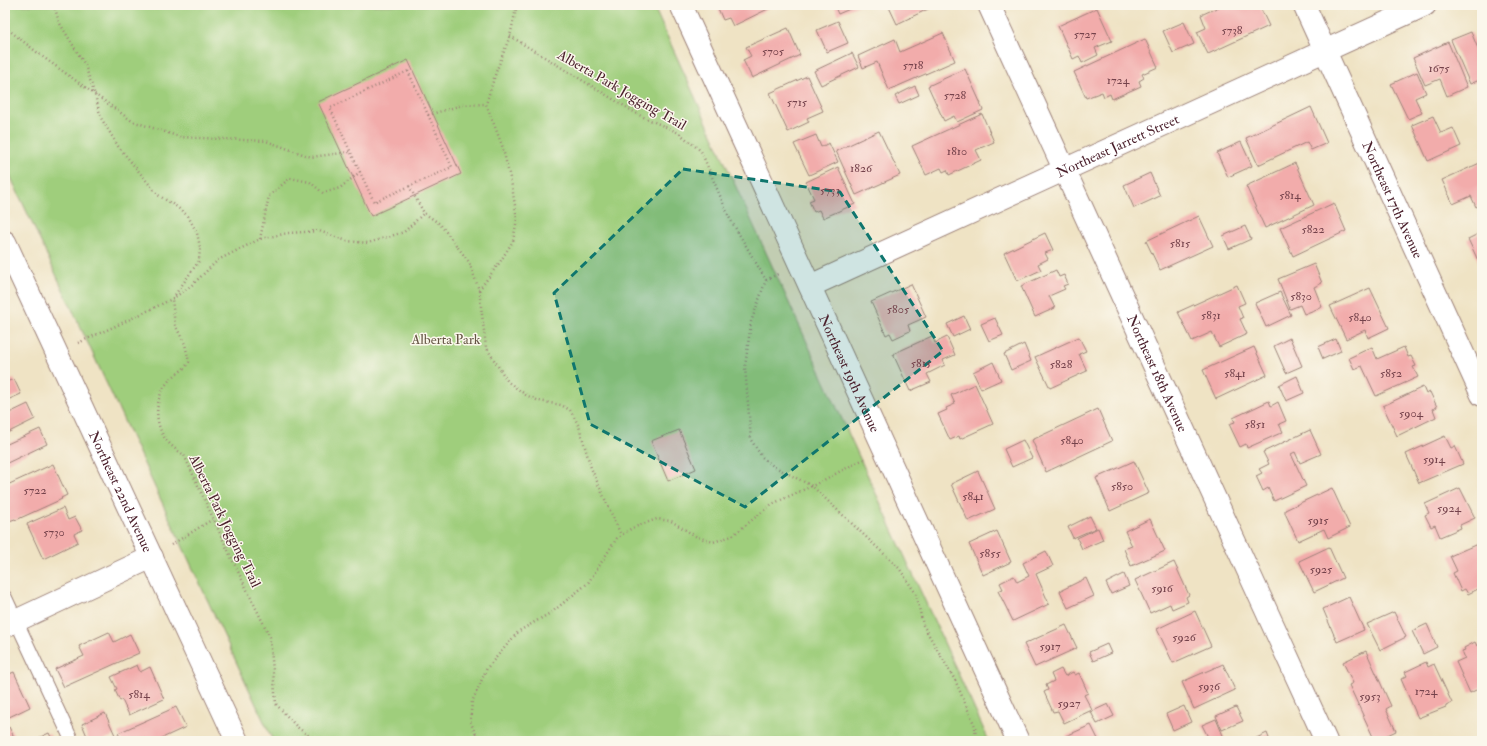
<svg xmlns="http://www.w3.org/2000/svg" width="1487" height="746" font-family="'IM FELL Double Pica',serif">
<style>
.green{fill:#9fce7c;stroke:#747654}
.building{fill:#f2acab}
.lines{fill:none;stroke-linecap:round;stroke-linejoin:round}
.lane-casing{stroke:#9c8178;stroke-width:15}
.street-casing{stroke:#9c8178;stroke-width:24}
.path{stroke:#9c8178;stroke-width:2.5;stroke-dasharray:1 3;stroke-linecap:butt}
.lane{stroke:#fff;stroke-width:13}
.street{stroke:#fff;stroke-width:22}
.marked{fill:#0f766e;fill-opacity:0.2;stroke:#0f766e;stroke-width:3;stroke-dasharray:8 5;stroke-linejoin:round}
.labels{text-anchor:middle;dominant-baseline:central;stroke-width:3;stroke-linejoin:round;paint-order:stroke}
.number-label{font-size:12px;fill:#74424b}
.street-label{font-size:14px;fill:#4a1f2b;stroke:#fbf7ec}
.park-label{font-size:14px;fill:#645443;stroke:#fbf7ec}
</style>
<rect width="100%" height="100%" fill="#fbf7ec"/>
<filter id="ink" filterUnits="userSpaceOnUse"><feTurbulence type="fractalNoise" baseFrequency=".025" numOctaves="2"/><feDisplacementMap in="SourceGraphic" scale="8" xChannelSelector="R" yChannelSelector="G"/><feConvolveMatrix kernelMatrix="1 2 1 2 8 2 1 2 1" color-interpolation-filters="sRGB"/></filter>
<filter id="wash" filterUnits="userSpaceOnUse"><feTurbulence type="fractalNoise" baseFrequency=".012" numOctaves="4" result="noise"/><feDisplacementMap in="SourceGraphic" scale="16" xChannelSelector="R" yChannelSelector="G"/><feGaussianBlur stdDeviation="0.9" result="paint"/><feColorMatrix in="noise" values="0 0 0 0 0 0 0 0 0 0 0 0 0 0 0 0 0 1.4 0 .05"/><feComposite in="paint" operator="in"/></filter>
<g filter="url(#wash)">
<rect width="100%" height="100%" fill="#efe3c4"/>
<polygon class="green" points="5,5 653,5 989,741 273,741 5,165"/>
<g id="blocks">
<g class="building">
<polygon points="719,5 768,5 770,8 733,26 729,18 723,20 717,6"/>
<polygon points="834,5 859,5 838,14"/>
<polygon points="888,5 929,5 930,8 897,24"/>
<polygon points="1223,5 1259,5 1269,26 1208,54 1197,32 1206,28 1201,15"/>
<polygon points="1097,8 1112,41 1095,48 1098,55 1082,63 1079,56 1073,59 1058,26"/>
<polygon points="838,21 848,43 827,52 817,30"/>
<polygon points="1184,22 1194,44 1173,53 1163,31"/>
<polygon points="788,28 800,55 752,78 743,60 751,56 746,47"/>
<polygon points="1471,32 1482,58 1482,79 1470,84 1451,40"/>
<polygon points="943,33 955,61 889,90 877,62 863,68 858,56 895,39 900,52"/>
<polygon points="1145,39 1158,67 1142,74 1144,78 1139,81 1141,86 1112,99 1110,94 1104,97 1102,92 1086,98 1074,72"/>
<polygon points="1448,42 1467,87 1447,96 1440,79 1425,85 1413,58"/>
<polygon points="852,53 859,67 821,85 814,71"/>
<polygon points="408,60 461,174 371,216 318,102"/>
<polygon points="965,69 981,104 980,104 983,110 957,122 954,116 944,121 928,86"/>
<polygon points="1417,72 1426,93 1415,98 1422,113 1408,119 1391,84"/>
<polygon points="807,76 823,111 807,118 809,122 788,132 770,93"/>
<polygon points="915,86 919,95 899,104 895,96"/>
<polygon points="1311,107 1327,143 1311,150 1307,142 1258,165 1246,138"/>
<polygon points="982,114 994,142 976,150 981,160 949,175 947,170 943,172 941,168 926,175 912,146"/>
<polygon points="1433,116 1441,133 1453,128 1461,146 1428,161 1412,125"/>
<polygon points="879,131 900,175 856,195 836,151"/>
<polygon points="816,135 821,147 829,143 838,162 809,175 794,144"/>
<polygon points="1241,142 1252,166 1228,177 1217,153"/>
<polygon points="1482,162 1482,204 1476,207 1471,196 1453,204 1442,180"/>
<polygon points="1295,163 1314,205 1265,228 1246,186"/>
<polygon points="838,167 855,204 823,218 819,210 814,212 809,201 814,199 806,182"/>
<polygon points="1150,173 1160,196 1134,208 1124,185"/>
<polygon points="1334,203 1346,231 1293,256 1280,228"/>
<polygon points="1199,216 1213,246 1160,270 1146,241"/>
<polygon points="1245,226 1251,239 1229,249 1223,236"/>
<polygon points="1482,232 1482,269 1468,239"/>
<polygon points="1045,233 1053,250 1045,253 1048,259 1038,264 1041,270 1017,281 1004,253"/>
<polygon points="1314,264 1322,283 1314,287 1322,307 1304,314 1300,305 1290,309 1278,279"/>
<polygon points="1056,270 1059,277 1064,275 1068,284 1063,286 1065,289 1049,296 1055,308 1035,317 1021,286"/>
<polygon points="911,284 926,317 908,325 910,331 893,339 890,333 886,335 871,302"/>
<polygon points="1237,285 1245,303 1238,306 1243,318 1240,319 1247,334 1219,347 1212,332 1192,341 1178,312"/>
<polygon points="1370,288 1389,328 1368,338 1365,330 1346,339 1330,306"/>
<polygon points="1280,292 1291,315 1266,327 1255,303"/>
<polygon points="964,316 970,329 953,337 947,324"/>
<polygon points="995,318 1003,335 989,341 981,324"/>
<polygon points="932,336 935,343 947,337 955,355 943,360 945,365 927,374 931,382 910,391 893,354"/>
<polygon points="1079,337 1086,351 1079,354 1087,371 1050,388 1035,357"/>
<polygon points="1290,338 1302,366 1286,373 1274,346"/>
<polygon points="1336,339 1341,351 1323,359 1318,347"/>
<polygon points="1024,344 1031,361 1011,370 1004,354"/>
<polygon points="1254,347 1267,375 1216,399 1203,370"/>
<polygon points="1372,347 1377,359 1404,347 1408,357 1411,356 1416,366 1413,367 1418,377 1376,396 1362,366 1354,369 1349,358"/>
<polygon points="993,362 1001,380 981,389 973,372"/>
<polygon points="1297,376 1304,393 1286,401 1279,385"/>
<polygon points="5,379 6,382 14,379 21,394 5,401"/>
<polygon points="975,384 993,424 960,439 959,436 950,440 938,414 947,410 946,408 955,404 951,395"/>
<polygon points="1423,387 1426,394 1430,392 1437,407 1433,409 1436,417 1397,436 1383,406"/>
<polygon points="1269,401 1271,406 1278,402 1286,421 1279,424 1283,432 1247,448 1246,444 1240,447 1229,424 1235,422 1233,418"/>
<polygon points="28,404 35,419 5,434 5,415"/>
<polygon points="1098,409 1112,441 1046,472 1032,440"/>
<polygon points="40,429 47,444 5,464 5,445"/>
<polygon points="679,430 696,469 668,481 651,441"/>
<polygon points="1310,430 1321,454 1300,463 1295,452 1291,454 1306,486 1274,501 1268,488 1263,491 1256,476 1262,473 1259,469 1269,464 1263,452"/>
<polygon points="1445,436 1451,448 1455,446 1463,464 1419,483 1406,454"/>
<polygon points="1023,440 1032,458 1012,467 1004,449"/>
<polygon points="1134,461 1149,493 1110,511 1096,478"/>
<polygon points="53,464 67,495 61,498 62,499 16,520 15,519 9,521 5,513 5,486"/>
<polygon points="978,471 995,509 968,521 951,484"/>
<polygon points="1332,488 1350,527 1328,538 1324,529 1298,541 1285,513 1285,510"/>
<polygon points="1460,488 1475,518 1460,525 1461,528 1440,537 1435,525 1431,527 1425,515 1429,513 1425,504"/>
<polygon points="63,508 68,520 75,517 82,530 74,534 78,542 43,559 27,524"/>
<polygon points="1090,516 1096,528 1073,538 1068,527"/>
<polygon points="1150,519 1165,551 1131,566 1124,549 1132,546 1125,531"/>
<polygon points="1098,528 1103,540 1082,549 1077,538"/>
<polygon points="997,531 1011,562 983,575 969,544"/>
<polygon points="1482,542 1482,587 1468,594 1465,589 1461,591 1453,573 1457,571 1450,556"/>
<polygon points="1329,547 1343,578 1314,592 1299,561"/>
<polygon points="1046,551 1053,566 1036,574 1049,604 1013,621 998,591 1003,589 1000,583 1014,576 1017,582 1029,576 1023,563"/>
<polygon points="1174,562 1189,595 1186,597 1188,602 1172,609 1170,604 1150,613 1135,580"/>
<polygon points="1124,574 1129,586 1111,594 1106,583"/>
<polygon points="1086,578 1094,596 1068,608 1060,591"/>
<polygon points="1349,597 1364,630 1337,642 1323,609"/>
<polygon points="1195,611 1211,646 1173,663 1157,629"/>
<polygon points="1394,612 1406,637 1380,650 1367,624"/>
<polygon points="1427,624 1437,647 1423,654 1412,631"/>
<polygon points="1066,625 1077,648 1035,667 1024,644"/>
<polygon points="109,632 114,642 130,634 139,653 64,687 55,669 84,656 79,646"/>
<polygon points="1475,642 1477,646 1482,644 1482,687 1470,693 1456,662 1465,658 1462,651 1465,650 1464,648"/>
<polygon points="1107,644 1111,653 1093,661 1089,652"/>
<polygon points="1366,651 1391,706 1386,709 1396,731 1375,741 1349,685 1353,683 1343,662"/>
<polygon points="1426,662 1428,667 1434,664 1452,703 1446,706 1446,707 1418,718 1401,679 1407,676 1405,672"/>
<polygon points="1223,664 1235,690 1194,709 1182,682"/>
<polygon points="137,665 140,672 150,667 164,699 129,715 122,700 120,701 115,690 117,689 111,677"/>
<polygon points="1061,669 1065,676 1073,672 1075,675 1079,673 1088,693 1084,695 1092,710 1064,723 1058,711 1053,712 1044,692 1048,690 1046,685 1054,681 1051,674"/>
<polygon points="14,672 30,707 5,719 5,676"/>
<polygon points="1108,704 1114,716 1097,724 1091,712"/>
<polygon points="1184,706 1191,722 1173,730 1166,714"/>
<polygon points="176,707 186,727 160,739 161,741 122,741 118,733"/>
<polygon points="1236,707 1243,721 1222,730 1216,716"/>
<polygon points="105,713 115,735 102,741 89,741 82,724"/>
<polygon points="1216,719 1225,740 1222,741 1210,741 1202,725"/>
<polygon points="1091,725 1099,741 1069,741 1066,736"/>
<polygon points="9,727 16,741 5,741 5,729"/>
<polygon points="49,733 53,741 32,741"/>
<polygon points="1267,733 1270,741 1250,741"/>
</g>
</g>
</g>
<g filter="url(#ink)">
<use href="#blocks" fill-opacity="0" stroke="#9c8178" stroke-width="1"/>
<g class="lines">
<defs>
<polyline id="lane" points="5,597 72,741"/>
<g id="street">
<path id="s1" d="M681,5L1018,741"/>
<path id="s2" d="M989,5L1326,741"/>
<path id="s3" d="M1304,5L1482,395"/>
<path id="s4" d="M5,242L237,741"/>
<path id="s5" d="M810,286L1425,5"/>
<polyline points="5,626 152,557"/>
</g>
</defs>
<use href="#lane" class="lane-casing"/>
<use href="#street" class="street-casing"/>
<g class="path">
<path d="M54,5L59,22L85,65L95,95L101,118L118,146L158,195L177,207L188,216L197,233L200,247L199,261L172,299L175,325L185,344L189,362C184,371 174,374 167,383C154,400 154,425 167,441C172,447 178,451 184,455L231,557L270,637L276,704L297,727L309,736L319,741"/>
<polyline points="5,27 43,57 132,121 180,137 266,141 311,157 350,152"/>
<polyline points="510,36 639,115 679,133 701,151 729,217 766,280 751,322 745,367 751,440 762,457 773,466 812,486 899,568 916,594 923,625 955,680 975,726 976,741"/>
<polygon points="408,71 452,167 374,202 330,108"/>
<polyline points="428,115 462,105 486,104"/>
<polyline points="409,186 424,213"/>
<polyline points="260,239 269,196 290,178 310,182 323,193 340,188 360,172"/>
<polyline points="766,280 780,273"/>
<polyline points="479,290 500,262 513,241 517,219 512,186 502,145 486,104 496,72 510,36 517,5"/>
<polyline points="78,343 120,324 172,299 191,286 218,260 260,239 288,233 319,231 347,241 368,243 404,232 424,213 440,224 469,262 479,290 486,347 508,382 526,395 539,401 561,405 570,410 579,426 591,468 621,535"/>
<polyline points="171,545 213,519"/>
<polyline points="479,741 470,721 472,702 487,668 519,631 552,612 588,583 617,538 632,528 657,519 671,521 697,537 713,542 732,536 772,504 812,486 864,459"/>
</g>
<use href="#lane" class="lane"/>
<use href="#street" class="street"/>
</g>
</g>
<path class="marked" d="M683,169L840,192L943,351L745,507L590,424L554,293Z"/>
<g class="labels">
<g class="number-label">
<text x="1232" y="30">5738</text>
<text x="1085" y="34">5727</text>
<text x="773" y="51">5705</text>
<text x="913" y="65">5718</text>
<text x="1439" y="68">1675</text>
<text x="1118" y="80">1724</text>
<text x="955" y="95">5728</text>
<text x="797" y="102">5715</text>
<text x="957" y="151">1810</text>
<text x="861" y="168">1826</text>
<text x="830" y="190">5733</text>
<text x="1290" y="195">5814</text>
<text x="1313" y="229">5822</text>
<text x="1180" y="243">5815</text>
<text x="1301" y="296">5830</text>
<text x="898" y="309">5805</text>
<text x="1211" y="315">5831</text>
<text x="1360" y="317">5840</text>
<text x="921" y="363">5815</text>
<text x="1061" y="364">5828</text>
<text x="1235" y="373">5841</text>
<text x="1391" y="373">5852</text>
<text x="1411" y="413">5904</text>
<text x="1255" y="424">5851</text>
<text x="1072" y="440">5840</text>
<text x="1434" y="459">5914</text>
<text x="1122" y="486">5850</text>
<text x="35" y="490">5722</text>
<text x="973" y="496">5841</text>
<text x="1449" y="508">5924</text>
<text x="1318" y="520">5915</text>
<text x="54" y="532">5730</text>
<text x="990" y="553">5855</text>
<text x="1321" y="569">5925</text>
<text x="1162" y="588">5916</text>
<text x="1184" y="637">5926</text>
<text x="1050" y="646">5917</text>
<text x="1209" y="686">5936</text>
<text x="1426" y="691">1724</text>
<text x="139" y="694">5814</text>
<text x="1370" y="696">5953</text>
<text x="1069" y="703">5927</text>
</g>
<g class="street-label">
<text transform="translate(622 90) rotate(30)">Alberta Park Jogging Trail</text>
<text stroke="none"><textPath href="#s5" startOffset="338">Northeast Jarrett Street</textPath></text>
<text stroke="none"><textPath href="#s3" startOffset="214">Northeast 17th Avenue</textPath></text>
<text stroke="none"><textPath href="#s1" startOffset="405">Northeast 19th Avenue</textPath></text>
<text stroke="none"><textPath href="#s2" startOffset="405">Northeast 18th Avenue</textPath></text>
<text stroke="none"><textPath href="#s4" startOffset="275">Northeast 22nd Avenue</textPath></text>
<text transform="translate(225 521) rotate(64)">Alberta Park Jogging Trail</text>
</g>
<g class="park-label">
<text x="446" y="339">Alberta Park</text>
</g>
</g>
<rect width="1487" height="746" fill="none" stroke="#fbf7ec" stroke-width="20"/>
</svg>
